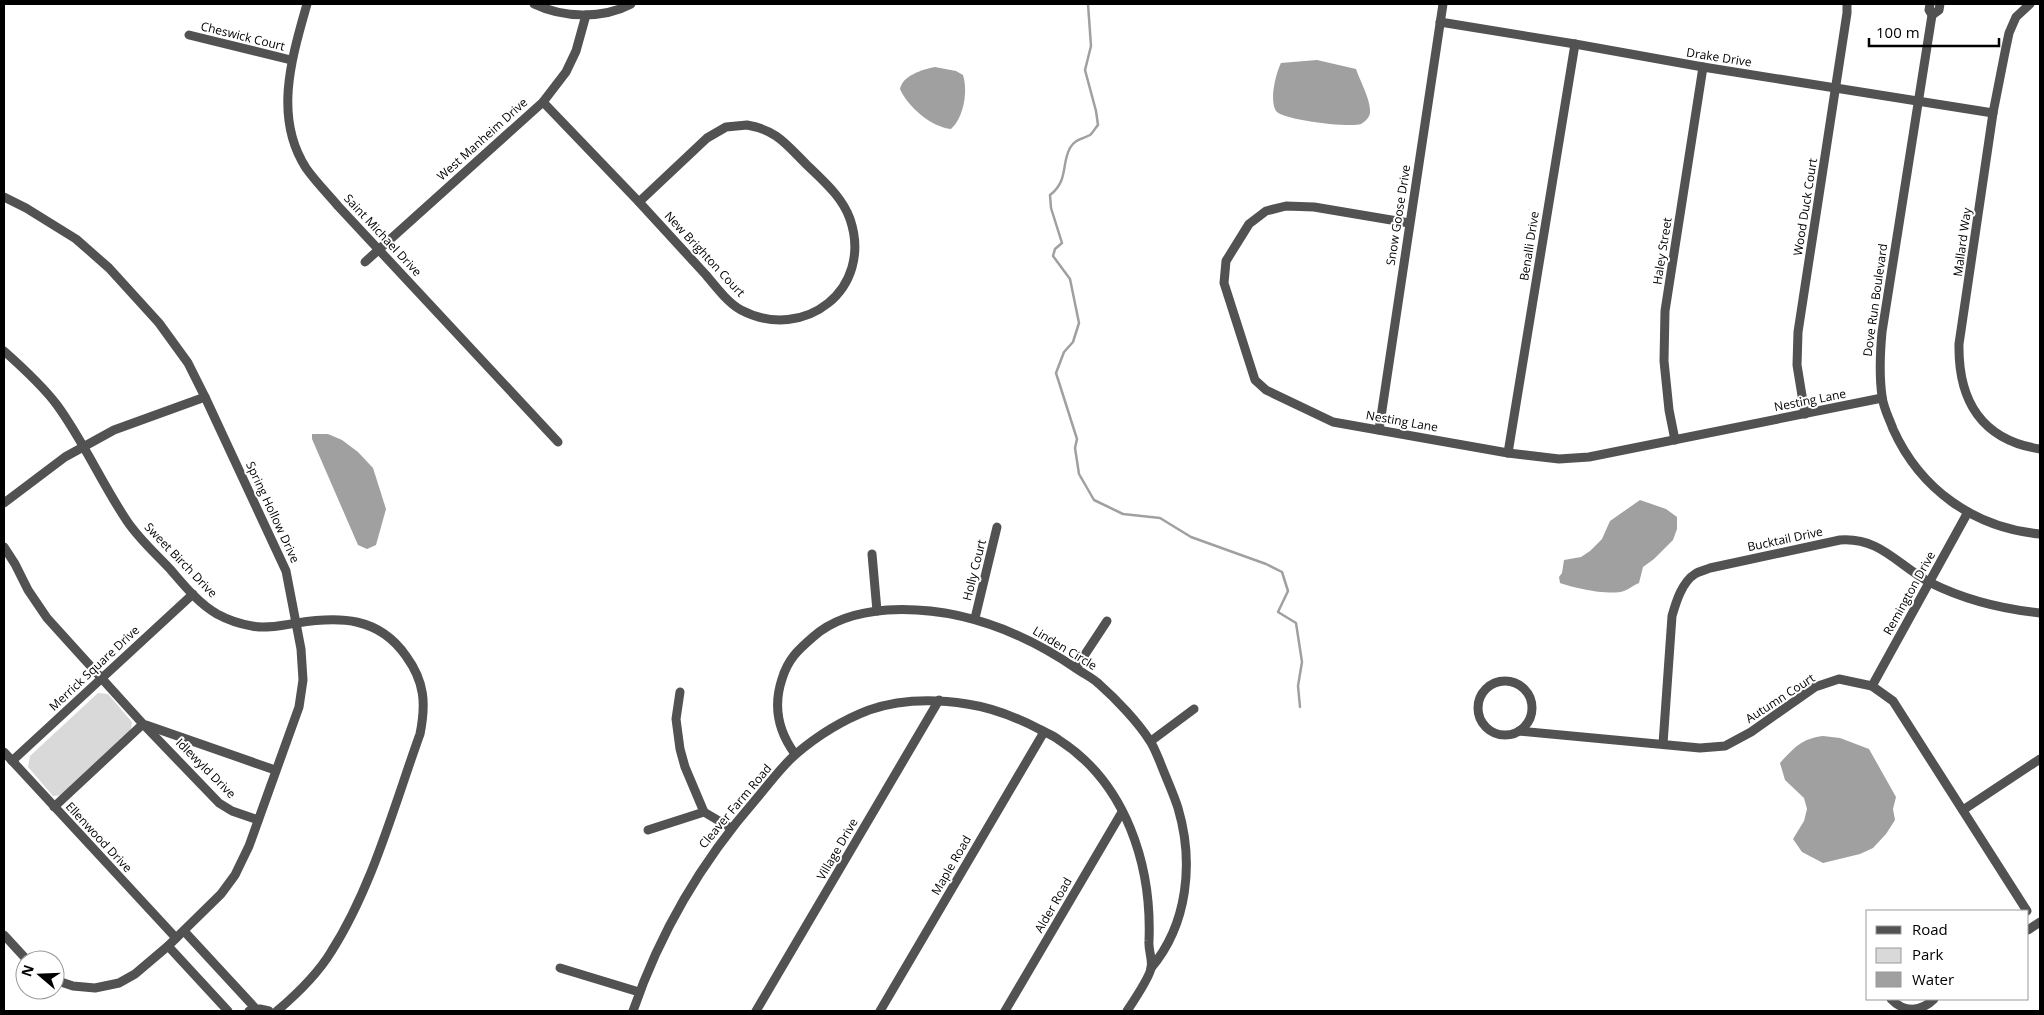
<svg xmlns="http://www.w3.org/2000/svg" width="2044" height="1015" font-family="'Open Sans',sans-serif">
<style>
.green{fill:#d9d9d9}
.water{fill:#a0a0a0}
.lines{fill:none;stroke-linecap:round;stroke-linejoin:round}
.stream{stroke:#a0a0a0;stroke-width:2.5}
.minor{stroke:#525252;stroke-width:9}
.labels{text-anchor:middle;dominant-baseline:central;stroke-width:4;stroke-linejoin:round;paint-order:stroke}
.street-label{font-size:12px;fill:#000;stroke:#fff}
</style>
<rect width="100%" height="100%" fill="#fff"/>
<polygon class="green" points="98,693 108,694 132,722 131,731 63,795 53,796 28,767 30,756"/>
<g class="water">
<path d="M1317,60L1356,69C1360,81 1374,106 1369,116C1368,119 1364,122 1361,124C1350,128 1282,120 1276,111C1269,100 1276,73 1281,63Z"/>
<path d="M935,67L956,71L963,75C968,91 964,117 951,129C931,127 908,107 900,89C902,76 923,69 935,67Z"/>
<polygon points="312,434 328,434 342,440 358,452 373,468 386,509 376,545 367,549 358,545 312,439"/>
<path d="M1640,500L1666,509L1677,517V529L1673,540L1654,559L1643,567L1639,583C1634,585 1629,589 1624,591C1610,596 1574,588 1560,583L1559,577L1562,573L1564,560L1581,557L1590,551L1602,539L1610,521Z"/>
<path d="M1823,736L1840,738L1869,749L1896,797L1893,809L1895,820L1886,834L1873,848L1860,854L1823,863L1802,852L1793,839L1804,821L1807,809L1804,798L1785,780L1780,763C1795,747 1801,739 1823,736Z"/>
</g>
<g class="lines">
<path class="stream" d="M1088,4L1091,46L1085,70L1096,111L1098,125C1095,128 1093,133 1090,135C1083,139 1075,139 1070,148C1061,164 1069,180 1050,195L1051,208L1062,243L1055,249L1053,256L1070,279L1079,323L1073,342L1064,352L1056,373L1077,439L1075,448L1079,474L1094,500L1123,514L1160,518L1191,537L1266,564L1282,572L1288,591L1278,612L1296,623L1302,662L1298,686L1300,707"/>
<g class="minor">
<path d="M307,4C292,57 273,117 306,168C315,181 328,194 338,206L558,442"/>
<path d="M534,4C563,18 603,19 631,4"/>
<path d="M1930,4L1929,10L1932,15L1882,332C1880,354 1879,375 1882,396C1883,407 1889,418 1893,429C1920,489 1974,528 2040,534"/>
<path d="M2030,4L2016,17L2009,33L2005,52L1993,113L1959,344C1958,401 1982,440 2040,449"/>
<polyline points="1932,15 1939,10 1940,4"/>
<polyline points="1440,22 1575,44 1703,67 1993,113"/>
<polyline points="189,35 291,60"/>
<polyline points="543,102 639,202"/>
<path d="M747,125C776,130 785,143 805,163C822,180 842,196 850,219C874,289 804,343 741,310C728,303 716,287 706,275C684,251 661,226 639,202L707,138L726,127Z"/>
<polyline points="4,197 26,208 76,239 109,268 159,323 188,363 205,397 286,571 301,649 303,680 299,707 249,846 235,875 221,894 168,946 135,974 119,983 95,988 73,986 55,980"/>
<polyline points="1409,223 1314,207 1286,206 1266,211 1249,224 1226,261 1224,283 1255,380 1266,390 1333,422 1508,453 1559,459 1589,457 1882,398"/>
<polyline points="365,262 543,102 566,72 576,51 586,15"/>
<path d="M4,351C22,367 42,385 57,405C84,442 102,484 127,521C139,539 156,554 170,569C184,585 198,603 217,614C228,620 240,624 252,626C267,629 283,625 297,623C340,616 379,617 406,656C425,682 426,704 420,734C394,806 372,888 331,952C317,975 297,994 277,1011"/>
<polyline points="1805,414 1797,365 1798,332 1847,13 1847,4"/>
<polyline points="1379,430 1443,4"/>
<polyline points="1675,440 1669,410 1664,361 1665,311 1703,67"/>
<polyline points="1508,453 1575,44"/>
<polyline points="4,503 65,457 114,430 205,397"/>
<polyline points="4,547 15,564 28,590 47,618 143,724 219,803 232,811 258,820"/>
<polyline points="872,554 877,611"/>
<polyline points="975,618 997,527"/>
<polyline points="1076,668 1107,621"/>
<circle cx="1505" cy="708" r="27"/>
<polyline points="1872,686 1968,512"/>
<polyline points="680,692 676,719 680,749 685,767 704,812 731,828"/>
<polyline points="146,725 275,770"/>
<polyline points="1519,731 1700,748 1725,746 1751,732 1815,687 1839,679 1872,686 1893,701 2027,911"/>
<polyline points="1151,741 1194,709"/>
<path d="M1663,744L1672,616C1676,602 1682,582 1695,574C1699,571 1706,570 1710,568L1840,540C1881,537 1898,566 1931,583C1965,600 2002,609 2040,613"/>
<polyline points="4,752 176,938"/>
<path d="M795,754C778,731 773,706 782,679C788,659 798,650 813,637C833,619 860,612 887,610C957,606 1020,630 1077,669C1084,674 1093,678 1099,684C1116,699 1138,722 1150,741C1154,747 1157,755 1160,762C1166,778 1173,792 1178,808C1194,862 1188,924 1151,968"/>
<polyline points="12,761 193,594"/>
<polyline points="54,807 143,724"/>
<polyline points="1963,810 2040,759"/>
<polyline points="648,830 704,812"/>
<polyline points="2028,930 2040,922"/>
<polyline points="184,931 256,1009"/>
<polyline points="4,935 27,960"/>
<polyline points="168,946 228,1011"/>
<polyline points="560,968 639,992"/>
<path d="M1891,999C1904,1013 1921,1012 1934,999"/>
<polyline points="249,1011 260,1009 269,1011"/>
<path d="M633,1011C660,932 702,861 757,798C769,784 781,767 796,754C817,736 843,720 869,710C901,699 935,699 967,704C994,708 1016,717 1039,729C1046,733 1053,735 1059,740C1126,783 1152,865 1149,941C1148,949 1153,960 1151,968C1150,976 1133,1002 1127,1011"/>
<polyline points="756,1011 939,700"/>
<polyline points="880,1011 1044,732"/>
<polyline points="1005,1011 1122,812"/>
</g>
</g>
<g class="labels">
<g class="street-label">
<text transform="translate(243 36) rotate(14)">Cheswick Court</text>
<text transform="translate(1719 57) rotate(9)">Drake Drive</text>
<text transform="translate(482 139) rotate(-42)">West Manheim Drive</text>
<text transform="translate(1805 207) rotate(-81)">Wood Duck Court</text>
<text transform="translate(1398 215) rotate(-81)">Snow Goose Drive</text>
<text transform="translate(383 235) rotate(47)">Saint Michael Drive</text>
<text transform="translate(1962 242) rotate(-82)">Mallard Way</text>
<text transform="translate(1529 246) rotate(-81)">Benalli Drive</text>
<text transform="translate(1662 251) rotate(-81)">Haley Street</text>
<text transform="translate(705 254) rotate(47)">New Brighton Court</text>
<text transform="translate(1875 300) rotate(-82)">Dove Run Boulevard</text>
<text transform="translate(1810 400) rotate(-11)">Nesting Lane</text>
<text transform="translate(1402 421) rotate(10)">Nesting Lane</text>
<text transform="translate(273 512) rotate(65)">Spring Hollow Drive</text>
<text transform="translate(1785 539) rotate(-12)">Bucktail Drive</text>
<text transform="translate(181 560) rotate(46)">Sweet Birch Drive</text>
<text transform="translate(974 570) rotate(-76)">Holly Court</text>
<text transform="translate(1909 593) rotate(-61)">Remington Drive</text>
<text transform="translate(1065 648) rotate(31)">Linden Circle</text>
<text transform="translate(94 668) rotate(-43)">Merrick Square Drive</text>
<text transform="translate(1780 698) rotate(-33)">Autumn Court</text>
<text transform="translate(206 768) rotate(45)">Idlewyld Drive</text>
<text transform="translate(735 806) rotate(-50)">Cleaver Farm Road</text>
<text transform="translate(99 837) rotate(47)">Ellenwood Drive</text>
<text transform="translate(837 849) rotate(-60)">Village Drive</text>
<text transform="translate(951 865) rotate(-60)">Maple Road</text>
<text transform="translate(1053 905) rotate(-60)">Alder Road</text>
</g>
</g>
<rect width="2044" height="1015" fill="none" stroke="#000000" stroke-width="10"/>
<rect x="1866" y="910" width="162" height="90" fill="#ffffff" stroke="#999999"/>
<rect x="1876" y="926" width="25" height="8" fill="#525252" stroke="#999999"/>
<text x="1912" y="935" font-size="15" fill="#000000">Road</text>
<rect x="1876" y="948" width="25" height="15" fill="#d9d9d9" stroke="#999999"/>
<text x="1912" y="960" font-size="15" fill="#000000">Park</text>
<rect x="1876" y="972" width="25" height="15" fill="#a0a0a0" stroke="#999999"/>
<text x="1912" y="985" font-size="15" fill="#000000">Water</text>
<g transform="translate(40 975) rotate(289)"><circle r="24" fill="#ffffff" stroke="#999999"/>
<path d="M0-4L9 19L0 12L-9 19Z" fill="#000000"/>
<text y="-8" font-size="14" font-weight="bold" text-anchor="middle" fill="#000000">N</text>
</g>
<path d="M1869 38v8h130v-8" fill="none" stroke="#000000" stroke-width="2.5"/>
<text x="1876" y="38" font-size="15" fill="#000000" stroke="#ffffff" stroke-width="4" paint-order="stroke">100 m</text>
</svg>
